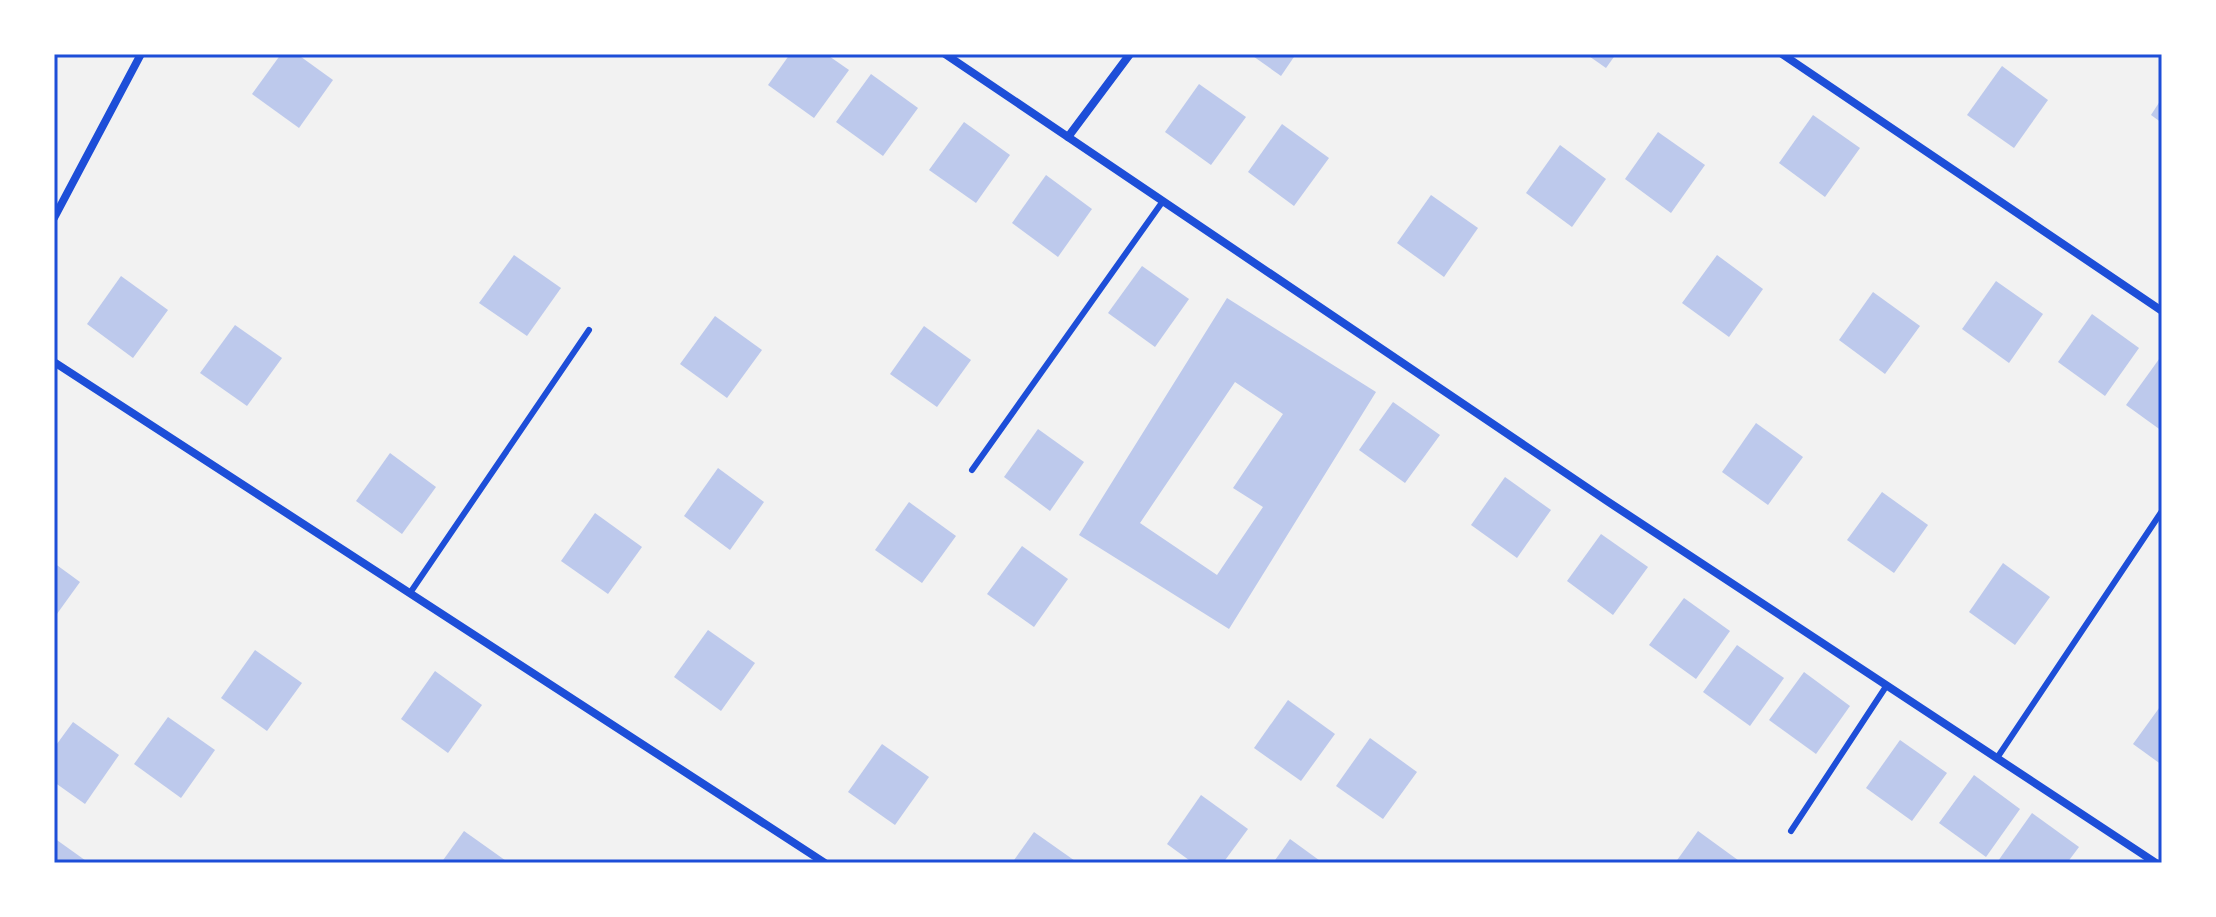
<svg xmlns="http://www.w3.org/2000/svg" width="2216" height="917" font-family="'Playfair Display',serif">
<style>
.building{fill:#bdc9ec;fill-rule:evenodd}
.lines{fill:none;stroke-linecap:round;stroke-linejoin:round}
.service{stroke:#1d4ed8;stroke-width:6}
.minor{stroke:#1d4ed8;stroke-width:8}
.neatline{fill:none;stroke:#1d4ed8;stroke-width:3}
</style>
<rect width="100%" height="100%" fill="#f2f2f2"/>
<g class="building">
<polygon points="281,54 297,54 333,80 299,128 252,94"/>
<polygon points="790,54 826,54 849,70 814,118 768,85"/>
<polygon points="1250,54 1296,54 1281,76"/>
<polygon points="1586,54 1616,54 1606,68"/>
<polygon points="2002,66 2048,100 2014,148 1967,115"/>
<polygon points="871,74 918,108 883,156 836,122"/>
<polygon points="1199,84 1246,117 1211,165 1165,132"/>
<polygon points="2162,98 2162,123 2151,115"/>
<polygon points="1813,115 1860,148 1825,197 1779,163"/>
<polygon points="964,122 1010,155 976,203 929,170"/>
<polygon points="1282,124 1329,158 1294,206 1248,172"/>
<polygon points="1658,132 1705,165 1671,213 1625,179"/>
<polygon points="1560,145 1606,179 1572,227 1526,193"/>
<polygon points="1046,175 1092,209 1058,257 1012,223"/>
<polygon points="1431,195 1478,228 1444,277 1397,243"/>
<polygon points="514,255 561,288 527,336 479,303"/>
<polygon points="1717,255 1763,289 1729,337 1682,303"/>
<polygon points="1142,266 1189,299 1155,347 1108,313"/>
<polygon points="121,276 168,310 133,358 87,324"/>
<polygon points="1996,281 2043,314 2009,363 1962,329"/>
<polygon points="1873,292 1920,326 1885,374 1839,340"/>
<path d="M1227,298L1376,392L1229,629L1079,535ZM1235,382L1283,414L1233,488L1263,507L1217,575L1140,523Z"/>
<polygon points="2092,314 2139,348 2105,396 2058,362"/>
<polygon points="715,316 762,350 727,398 680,364"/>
<polygon points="235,325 282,358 247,406 200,373"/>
<polygon points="924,326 971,360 937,407 890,374"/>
<polygon points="2162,355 2162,431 2126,405"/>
<polygon points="1393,402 1440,435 1405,483 1359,450"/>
<polygon points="1756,423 1803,457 1768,505 1722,472"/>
<polygon points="1038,429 1084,462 1050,511 1004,477"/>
<polygon points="390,453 436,487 402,534 356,501"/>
<polygon points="718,468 764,502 730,550 684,516"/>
<polygon points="1505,477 1551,510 1517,558 1471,525"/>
<polygon points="1882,492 1928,525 1894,573 1847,540"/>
<polygon points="909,502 956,536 922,583 875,550"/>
<polygon points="595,513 642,547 608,594 561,561"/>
<polygon points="1601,534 1648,567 1613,615 1567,581"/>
<polygon points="1022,546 1068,579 1034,627 987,594"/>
<polygon points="54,563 80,582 54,618"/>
<polygon points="2003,563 2050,597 2015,645 1969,612"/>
<polygon points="1684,598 1730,631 1696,679 1649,645"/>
<polygon points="708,630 755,663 721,711 674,677"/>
<polygon points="1737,645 1784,678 1750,726 1703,692"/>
<polygon points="255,650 302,683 267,731 221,698"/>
<polygon points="435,671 482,705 448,753 401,719"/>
<polygon points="1804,672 1850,706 1816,754 1769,720"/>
<polygon points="1288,700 1335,734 1301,781 1254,748"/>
<polygon points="2162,704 2162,765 2133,744"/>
<polygon points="168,717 215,750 181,798 134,764"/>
<polygon points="73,722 119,755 85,804 54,782 54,748"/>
<polygon points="1370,738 1417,772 1383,819 1336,786"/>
<polygon points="1900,740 1947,773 1912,821 1866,788"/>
<polygon points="882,744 929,777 895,825 848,792"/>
<polygon points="1974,775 2020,809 1986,857 1939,823"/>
<polygon points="1201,795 1248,829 1223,863 1193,863 1167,844"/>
<polygon points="2032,813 2079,847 2067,863 2001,863 1998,861"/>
<polygon points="464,831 509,863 441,863"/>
<polygon points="1698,831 1742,863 1675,863"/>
<polygon points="1034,832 1078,863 1012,863"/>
<polygon points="54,838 89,863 54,863"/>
<polygon points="1290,839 1323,863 1273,863"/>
</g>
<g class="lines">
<g class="service">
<polyline points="972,470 1163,201"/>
<polyline points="410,593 589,330"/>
<polyline points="1997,758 2162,511"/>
<polyline points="1791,831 1887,685"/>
</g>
<g class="minor">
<polyline points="945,54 1607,501 2156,863"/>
<polyline points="1782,54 2162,311"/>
<polyline points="1068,137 1130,54"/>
<polyline points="54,218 141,54"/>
<polyline points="54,362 825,863"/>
</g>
</g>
<rect width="2216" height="917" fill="none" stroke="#ffffff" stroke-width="112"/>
<rect x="56" y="56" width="2104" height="805" class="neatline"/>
</svg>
